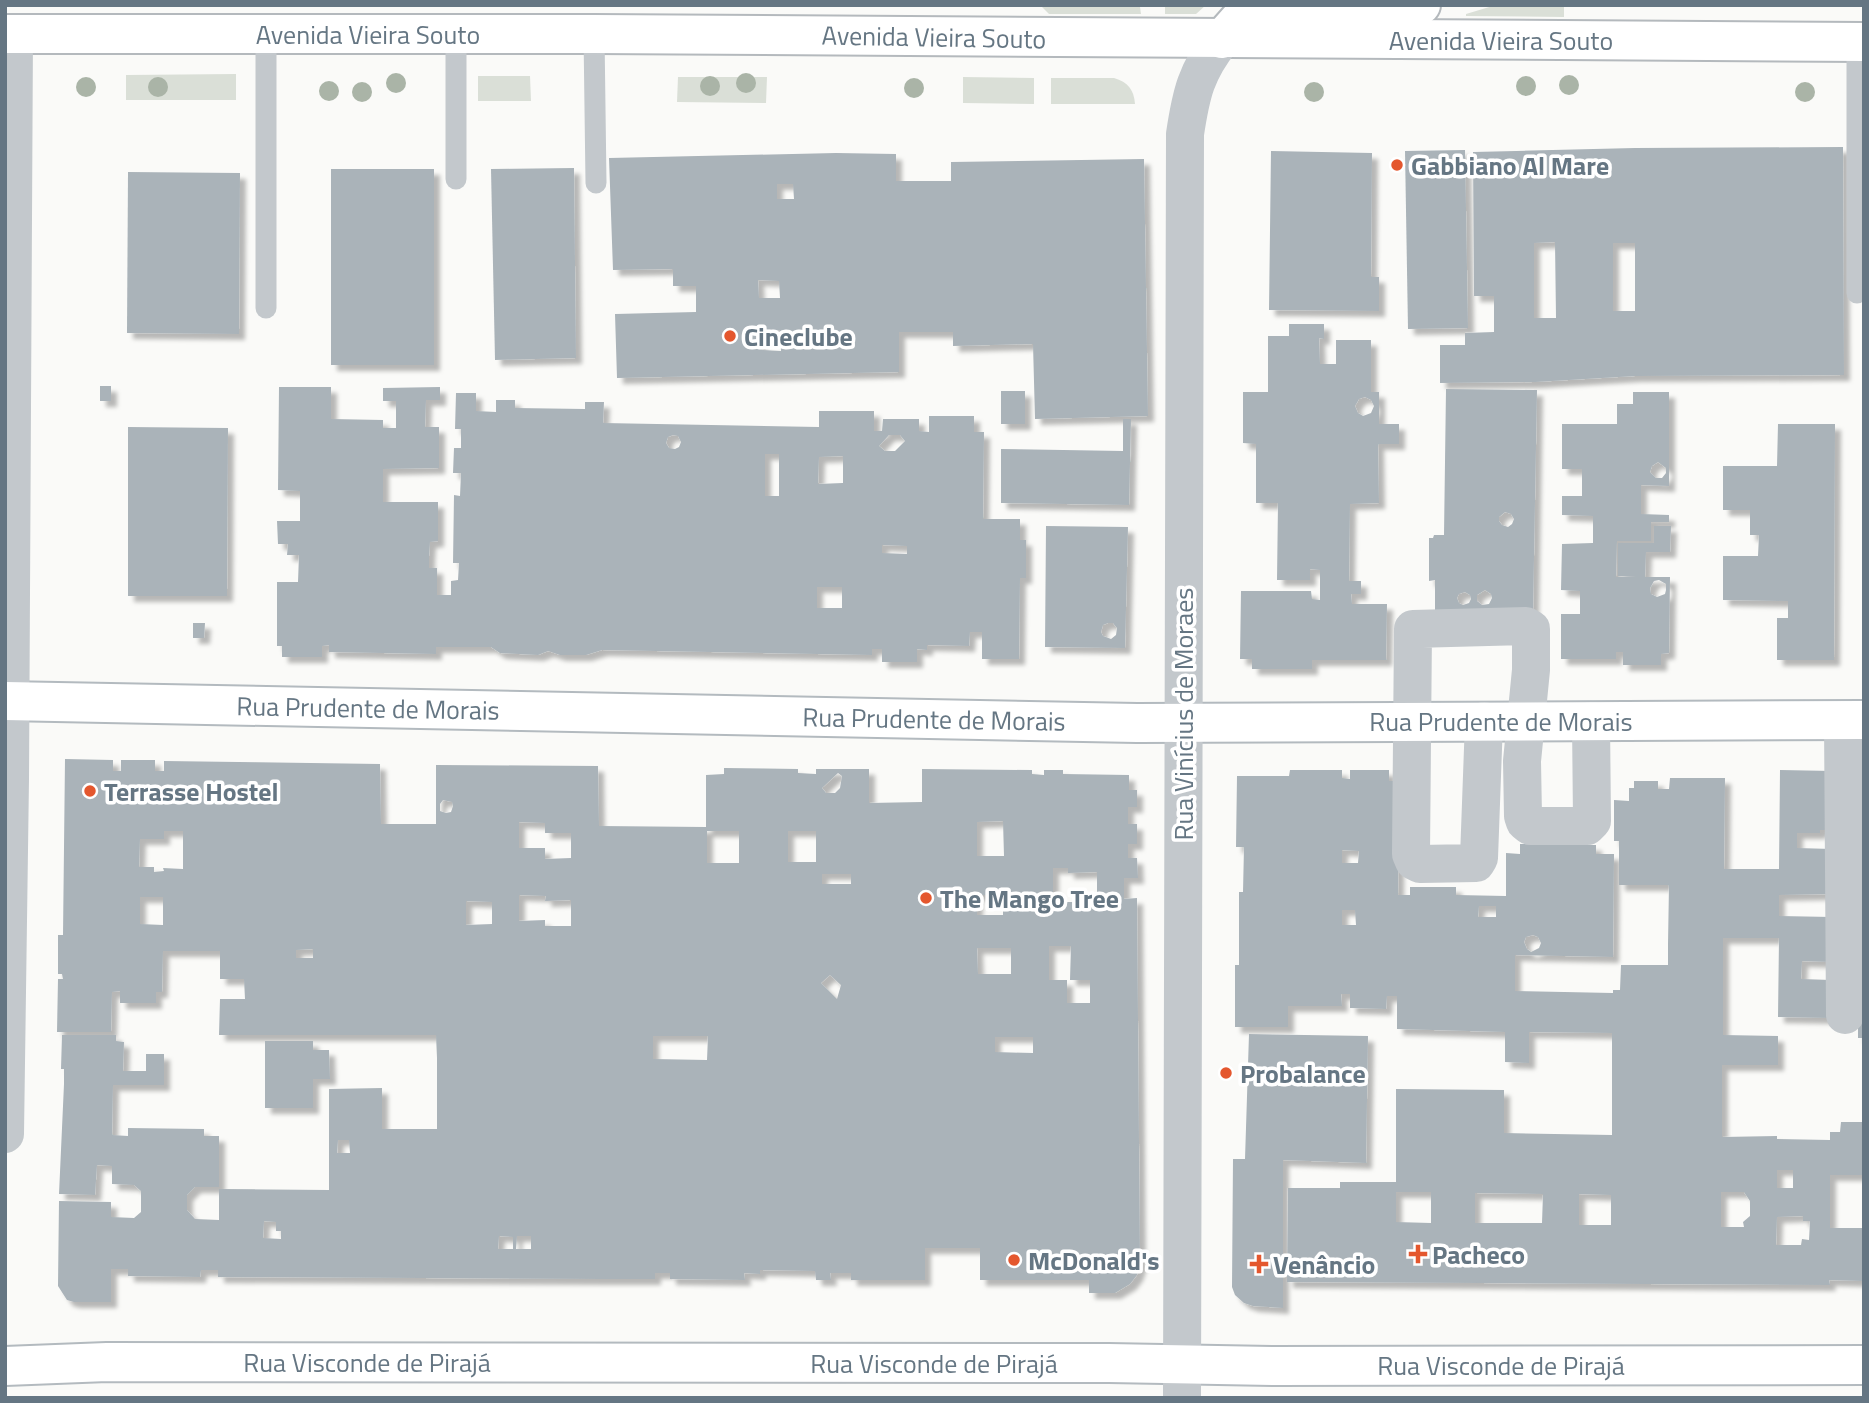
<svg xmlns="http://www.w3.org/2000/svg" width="1869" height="1403" font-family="'Titillium Web',sans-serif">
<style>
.green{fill:#dadfd7}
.building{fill:#aab3b9;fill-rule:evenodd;filter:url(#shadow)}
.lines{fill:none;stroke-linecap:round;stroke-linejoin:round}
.secondary-casing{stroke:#b3babf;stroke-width:42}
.highway-casing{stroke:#b4b9bd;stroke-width:42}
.lane{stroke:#c3c8cc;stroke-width:21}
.street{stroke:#c3c8cc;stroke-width:38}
.secondary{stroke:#fff;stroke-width:38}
.highway{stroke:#fff;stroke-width:38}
.tree{fill:#aab4a7}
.poi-dot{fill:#e4572e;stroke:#fff;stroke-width:2.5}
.labels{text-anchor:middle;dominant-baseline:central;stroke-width:7;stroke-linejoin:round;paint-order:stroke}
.street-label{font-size:26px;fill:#657683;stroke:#fff}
.poi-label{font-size:26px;font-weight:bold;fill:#657683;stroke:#fff;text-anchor:start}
</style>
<defs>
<filter id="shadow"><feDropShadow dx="6" dy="6" stdDeviation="2" flood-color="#0004"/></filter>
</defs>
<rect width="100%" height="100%" fill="#fafaf8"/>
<g class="green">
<polygon points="1040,5 1140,7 1141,14 1049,14"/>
<polygon points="1165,5 1206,5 1196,14 1165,14"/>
<polygon points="1496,5 1564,5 1564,17 1466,16 1466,14"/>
<polygon points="236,74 236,100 126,100 126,75"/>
<polygon points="478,76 530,76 531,101 478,101"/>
<polygon points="678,77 767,77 766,103 677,102"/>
<polygon points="963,77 1034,78 1034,104 963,103"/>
<path d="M1051,78H1114C1128,82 1134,90 1135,104H1051Z"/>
</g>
<g class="building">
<path d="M1843,147L1844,375L1635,376L1535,382L1440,383V345H1465V333L1494,332V296H1474L1473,152L1635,148ZM1555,242L1556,318H1534V243ZM1613,243H1635V311H1613Z"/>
<polygon points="1465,150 1468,328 1408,329 1405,151"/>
<polygon points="1271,151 1372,153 1371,277 1379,277 1379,311 1269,310"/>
<path d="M836,153L896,154V181H951V162L1144,159L1148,416L1035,419L1033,344L953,346V332H899V372L617,378L615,314L696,312V286H673V269L613,270L609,158ZM777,184H793L794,199H777ZM758,280L779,281L780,298H759ZM780,330L781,351L762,350L760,331Z"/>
<polygon points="574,168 576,358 495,360 491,169"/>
<rect x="331" y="169" width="103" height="196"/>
<polygon points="128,172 240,173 239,334 127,333"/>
<path d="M1289,324H1324V339L1319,338L1320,364H1336V340H1371V392H1379V424H1399V444H1378L1379,503L1350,504L1349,581H1361V594H1351L1352,604H1387L1386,660H1312V669H1252V659H1240L1241,591H1311L1312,599L1320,600V570L1310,569V580H1277L1278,503H1256V444L1243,443V392H1268V336H1289ZM1365,397L1371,400L1374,406L1371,413L1363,416L1358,413L1355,406L1359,399Z"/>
<rect x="100" y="386" width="11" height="15"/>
<path d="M279,387H331V419L383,420V428H396V401H383V388L440,387V400H426L425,427H439V468L383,469V502H438V541L430,542L429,556V568H437V595H451V581L458,580L459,563H453L454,495L460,496L461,473H453L454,448H461V429H455L456,393H476V411L496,412V400H515V408L585,409V402H604L603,423L819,427V411H874V431H882L883,419H919V431L929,432V416H974V432H984L983,519H1020V540H1026V578H1020L1019,659H982V632H970L969,646L927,645V650L917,649V662H882V649H872V655L602,650L586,655H560L548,651L538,655L500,653L491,647H436V654L329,652V645L322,646V657H282V646H277V582H298L299,555H287L288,544H278L277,521H300V491L278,490ZM673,435L678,436L681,442L679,447L675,449L669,448L666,443L668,437ZM889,435H900L905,441L895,451H885L879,446ZM765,454H779V496H765ZM843,456V483L818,484L819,457ZM882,545L907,546V554L882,553ZM817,587H842V608H817Z"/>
<path d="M1446,389L1537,390L1533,612H1435V580L1429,581V538H1433L1434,535H1444ZM1505,512L1511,514L1514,519L1512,524L1508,527L1502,525L1499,521V517ZM1485,590L1491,594L1492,598L1489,604L1482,605L1477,601V595ZM1465,592L1470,595L1471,599L1469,603L1463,605L1459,603L1457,598L1459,594Z"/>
<rect x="1001" y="391" width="24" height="33"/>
<path d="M1633,392H1669V486L1641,485V514L1669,515V522H1651V541H1617L1616,577H1636L1618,576V543H1654V526H1671L1670,552H1646L1645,577H1670L1669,653L1661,654V665H1623V652H1616V659H1561V614H1580V591L1561,590L1562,544L1593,543V516L1562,515V496H1582V469H1562V424H1617V404H1633ZM1658,462L1666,468V473L1662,478H1656L1650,472L1652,466ZM1659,580L1666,584V590L1665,594L1657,597L1651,594L1650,588L1654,581Z"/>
<polygon points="1123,419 1131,419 1129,505 1001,503 1001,449 1123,451"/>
<polygon points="1778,424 1835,424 1834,660 1777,660 1777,618 1788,618 1788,601 1723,600 1723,556 1758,556 1759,535 1750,535 1750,510 1723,510 1723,466 1777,466"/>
<polygon points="128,427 228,428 227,596 128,596"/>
<path d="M1046,526L1128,527L1125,648L1045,647ZM1108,623H1113L1117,628L1116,635L1111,639L1103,636L1101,632L1103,625Z"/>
<polygon points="193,623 205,623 204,638 193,638"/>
<path d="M65,759L113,760V771H121V760H155V771H164V761L380,764L381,824H436V765L598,766L599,826L706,827V775L724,774V768L798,769V773L816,774V769H869V803L922,802V769L1032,770V774L1044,775V770H1063V774L1129,775V790H1137V807H1128V824H1137V844H1128V858H1137L1138,878H1124V899L1137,898L1140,1266L1137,1275L1130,1284L1115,1293H1089V1280H980V1248H925V1280H851V1273H830L831,1280H816L815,1271L760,1270V1274L744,1273L745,1280L670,1279V1273H655V1279H603L218,1277V1270H201L200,1277L128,1276V1269H111V1302H74L67,1300L58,1286L59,1201L111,1202V1217L134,1218L141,1212V1191L134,1185L112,1184V1166L97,1165L95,1195L59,1194L64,1084V1069H61L62,1035H116V1041L124,1042L123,1071H146V1054H164V1085H113L112,1135L128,1136V1128L204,1129V1136H219V1187H195L187,1195V1210L195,1219L219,1220V1189L329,1190V1089L382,1088V1129H437V1058L436,1035H219L220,999H245L244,979H220V951H163L162,992H156V1003H120V991L112,992L111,1032H57L58,979H63L62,974H58V935H63ZM838,773L842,776L840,788L835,793H826L822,788ZM443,800L452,802L453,806L451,812L446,813L440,811V804ZM1003,821L1004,856H977V822ZM519,822L545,823V833H571V858L545,859V848H519ZM164,831H183V869L163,868L164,871L154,872V867H139L140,839H164ZM707,831H739V863H707ZM788,831H816V862H788ZM1053,868H1068V873L1097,872V902H1053ZM822,874H851V884H822ZM519,895L546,896L545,901L571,900V926H545V920L519,921ZM977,895H1003V915H977ZM140,897H163V925L140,924ZM466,901L492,902V924L466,925ZM1049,946H1071L1070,980H1090V1003H1067V980H1049ZM977,948H1011V974H978ZM313,949V958H296V950ZM830,975L841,985L837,999L821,983ZM653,1036H708L707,1060L653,1059ZM995,1037H1033V1053L995,1052ZM338,1140H349L350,1153H337ZM264,1221L276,1222V1231H281V1239L263,1238ZM499,1236L513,1237V1249H498ZM517,1236H531V1249H516Z"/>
<path d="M1290,770H1342V778L1350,779V770H1389V781H1399L1398,895H1410V887H1456V895L1506,896V853L1520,854V844L1596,845V854H1614L1613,957L1515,955V991L1613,993V990H1620L1621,965H1668V944L1669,885H1619V841H1614V800L1629,801V788H1634V781H1658V789H1669L1670,778H1725L1724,869H1779L1780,770L1833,771V830H1820V833H1797V848L1832,849V894L1779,895V916L1832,917V962L1802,961L1801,979L1831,980V1018L1778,1017L1779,938H1723V1035L1778,1036V1065H1722V1137L1777,1136V1139L1830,1140V1132H1840L1841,1122H1864V1175H1830V1228H1864V1281L1829,1280L1830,1285L1287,1282L1288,1188H1340V1182H1396V1089L1504,1090V1133L1612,1135V1033L1529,1032V1063L1505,1062V1032L1397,1029V996H1387L1386,1009L1350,1008V994H1341L1342,1006H1288V1027H1235V965H1239V892H1243L1244,847H1236L1237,776H1289ZM1342,850L1359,851L1358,863H1342ZM1479,906H1496V917H1478ZM1342,910H1355L1356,925H1342ZM1533,935L1538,937L1541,943L1539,948L1531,952L1527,949L1524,942L1526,937ZM1777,1170H1793V1188H1777ZM1396,1192H1431V1223L1396,1222ZM1721,1192H1744L1750,1201V1216L1743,1222L1744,1227H1721ZM1475,1193L1543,1194L1542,1223H1475ZM1579,1194L1611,1195V1225H1579ZM1803,1216V1221H1810L1809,1240L1802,1239L1801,1245H1776L1777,1217Z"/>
<rect x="1858" y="1005" width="6" height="33"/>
<polygon points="1249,1034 1368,1036 1366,1163 1283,1160 1283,1308 1253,1306 1244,1303 1235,1295 1232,1287 1233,1159 1245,1159"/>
<polygon points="265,1041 313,1041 313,1050 329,1050 330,1079 313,1079 313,1108 265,1108"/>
</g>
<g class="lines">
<defs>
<g id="secondary">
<polyline points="5,701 1137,723 1864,720"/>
<polyline points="5,1366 107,1362 1109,1363 1275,1366 1864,1365"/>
</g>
<g id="highway">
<polyline points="5,34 594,34 1864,42"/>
<polyline points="1222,39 1238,21 1251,13 1275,7 1421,5"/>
</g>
</defs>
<use href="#secondary" class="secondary-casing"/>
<use href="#highway" class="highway-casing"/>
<g class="lane">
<polyline points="594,34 596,183"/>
<polyline points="456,179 456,34"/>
<polyline points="1857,293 1857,42"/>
<polyline points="266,308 266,34"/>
</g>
<g class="street">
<polyline points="1843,720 1845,1015"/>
<polyline points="1484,721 1479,858 1476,863 1420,864 1414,861 1411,854 1413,629 1526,626 1531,629 1531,670 1522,761 1523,816 1525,822 1530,826 1587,826 1592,821 1591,721"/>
<polyline points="5,1134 10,779 14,34"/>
<path d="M1182,1398L1185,134C1191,94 1196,71 1222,39"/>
</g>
<use href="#secondary" class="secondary"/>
<use href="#highway" class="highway"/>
</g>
<g class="tree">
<circle cx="396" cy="83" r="10"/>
<circle cx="746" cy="83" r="10"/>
<circle cx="1569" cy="85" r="10"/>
<circle cx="710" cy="86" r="10"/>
<circle cx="1526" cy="86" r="10"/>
<circle cx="86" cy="87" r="10"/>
<circle cx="158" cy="87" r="10"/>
<circle cx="914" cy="88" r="10"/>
<circle cx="329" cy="91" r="10"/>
<circle cx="362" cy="92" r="10"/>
<circle cx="1314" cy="92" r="10"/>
<circle cx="1805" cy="92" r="10"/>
</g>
<g class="poi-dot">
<circle cx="1397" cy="165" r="7"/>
<circle cx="730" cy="336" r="7"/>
<circle cx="90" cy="791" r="7"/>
<circle cx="926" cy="898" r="7"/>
<circle cx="1226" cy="1073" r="7"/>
<path d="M1414.5 1243.5h7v7h7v7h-7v7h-7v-7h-7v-7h7z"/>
<circle cx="1014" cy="1260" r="7"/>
<path d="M1255.5 1253.5h7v7h7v7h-7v7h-7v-7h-7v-7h7z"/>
</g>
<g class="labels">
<g class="street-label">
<text x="368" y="34">Avenida Vieira Souto</text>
<text transform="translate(934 37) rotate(1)">Avenida Vieira Souto</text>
<text x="1501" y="40">Avenida Vieira Souto</text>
<text transform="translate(368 708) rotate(1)">Rua Prudente de Morais</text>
<text transform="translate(1183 714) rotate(-90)">Rua Vinícius de Moraes</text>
<text transform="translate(934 719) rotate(1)">Rua Prudente de Morais</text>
<text x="1501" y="721">Rua Prudente de Morais</text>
<text x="367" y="1362">Rua Visconde de Pirajá</text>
<text x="934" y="1363">Rua Visconde de Pirajá</text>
<text x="1501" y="1365">Rua Visconde de Pirajá</text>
</g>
<g class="poi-label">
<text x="1411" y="165">Gabbiano Al Mare</text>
<text x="744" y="336">Cineclube</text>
<text x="104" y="791">Terrasse Hostel</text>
<text x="940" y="898">The Mango Tree</text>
<text x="1240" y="1073">Probalance</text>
<text x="1432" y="1254">Pacheco</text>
<text x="1028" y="1260">McDonald's</text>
<text x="1273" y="1264">Venâncio</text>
</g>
</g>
<rect width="1869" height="1403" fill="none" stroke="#657683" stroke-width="14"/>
</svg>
